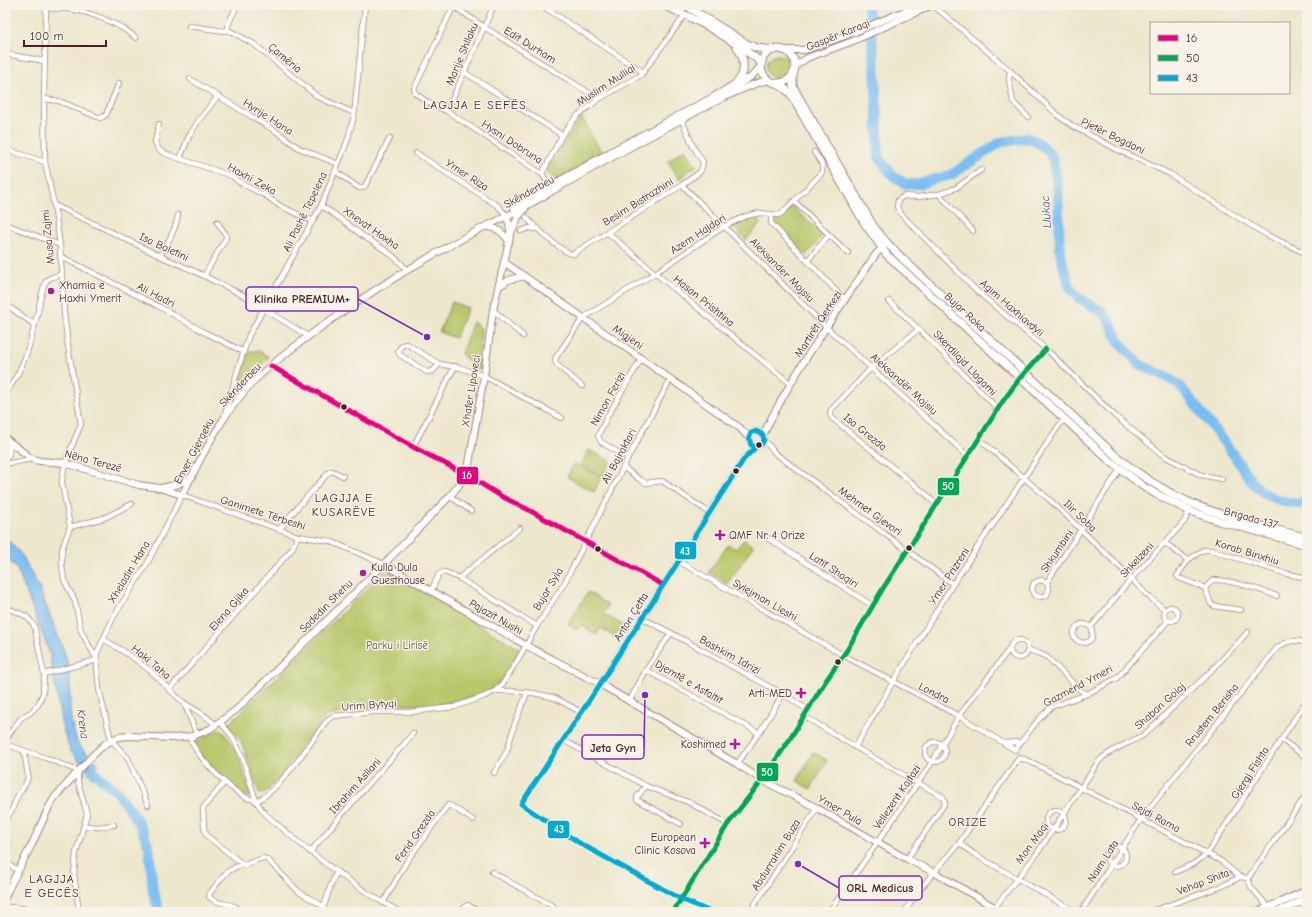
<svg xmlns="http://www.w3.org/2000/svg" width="1312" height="917" font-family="'Comic Neue',sans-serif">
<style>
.green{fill:#b7c769;stroke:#80734a}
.water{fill:#7abef1;stroke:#626e8e}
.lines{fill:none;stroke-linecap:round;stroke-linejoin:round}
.river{stroke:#7abef1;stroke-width:10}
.street-casing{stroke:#9c837c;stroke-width:6}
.secondary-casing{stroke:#9c837c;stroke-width:8}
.primary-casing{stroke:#9c837c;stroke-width:9}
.street{stroke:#fff;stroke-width:4.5}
.secondary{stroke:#fff;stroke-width:6}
.primary{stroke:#fff;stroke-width:7}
.bus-1-casing{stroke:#f7f3e8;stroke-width:8}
.bus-2-casing{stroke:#f7f3e8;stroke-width:8}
.bus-3-casing{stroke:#f7f3e8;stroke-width:8}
.bus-1{stroke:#e5007d;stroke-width:5}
.bus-2{stroke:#00a651;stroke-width:5}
.bus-3{stroke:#00a9ce;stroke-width:5}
.poi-dot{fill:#b5179e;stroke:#f7f3e8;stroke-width:1.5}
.bus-dot{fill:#4a1f2b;stroke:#f7f3e8;stroke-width:1.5}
.labels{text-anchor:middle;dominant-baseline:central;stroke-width:3;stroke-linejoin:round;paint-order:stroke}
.street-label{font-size:11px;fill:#4a1f2b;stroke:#f7f3e8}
.poi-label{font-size:11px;fill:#4a1f2b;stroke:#f7f3e8;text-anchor:start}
.park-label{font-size:11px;fill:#6b513e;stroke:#f7f3e8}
.neighbourhood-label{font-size:12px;letter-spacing:1px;fill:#4a1f2b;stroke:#f7f3e8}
.water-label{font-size:12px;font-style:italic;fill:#584f66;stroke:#f7f3e8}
.leader{fill:none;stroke:#7b2cbf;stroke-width:1.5}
.callout-dot{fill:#7b2cbf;stroke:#f7f3e8;stroke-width:1.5}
.callout{fill:#f7f3e8;stroke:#7b2cbf;stroke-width:1.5}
.callout-label{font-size:12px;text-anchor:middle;font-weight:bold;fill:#4a1f2b}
.line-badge{stroke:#f7f3e8;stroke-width:1.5}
.badge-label{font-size:11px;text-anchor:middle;font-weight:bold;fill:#fff}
</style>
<rect width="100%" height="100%" fill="#f7f3e8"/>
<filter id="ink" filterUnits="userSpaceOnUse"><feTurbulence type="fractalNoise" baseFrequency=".025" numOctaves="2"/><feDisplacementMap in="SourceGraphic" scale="8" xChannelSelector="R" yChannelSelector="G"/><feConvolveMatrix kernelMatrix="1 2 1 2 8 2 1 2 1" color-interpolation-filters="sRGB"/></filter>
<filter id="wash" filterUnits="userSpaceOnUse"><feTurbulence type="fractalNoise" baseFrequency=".012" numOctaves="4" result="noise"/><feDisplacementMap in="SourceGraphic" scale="16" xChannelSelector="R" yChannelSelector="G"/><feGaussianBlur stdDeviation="0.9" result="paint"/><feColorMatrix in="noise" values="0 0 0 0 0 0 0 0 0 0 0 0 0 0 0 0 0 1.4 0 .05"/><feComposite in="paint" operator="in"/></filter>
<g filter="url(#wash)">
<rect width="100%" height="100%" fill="#ede7cc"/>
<g class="green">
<circle cx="778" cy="67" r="12"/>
<polygon points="581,116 602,153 556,180 546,172"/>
<polygon points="685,149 696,166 679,179 668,161"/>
<polygon points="791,206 823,235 806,255 774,225"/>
<polygon points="751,217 754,217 761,223 746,240 732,226 743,220"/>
<polygon points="452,302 468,308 455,338 439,332"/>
<polygon points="473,322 481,328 479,370 461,354"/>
<polygon points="248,351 259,351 269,357 239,387"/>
<polygon points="589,450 611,461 603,476 581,465"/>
<polygon points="574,463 601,477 594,492 567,477"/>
<polygon points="744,540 753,546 727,584 709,572 728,545 736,549"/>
<polygon points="387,569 458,613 520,649 509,674 486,694 431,706 390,704 326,716 311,734 277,781 264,793 259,792 241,741 228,725"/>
<polygon points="588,592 608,605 603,614 627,627 619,640 601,628 596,635 582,625 577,630 568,624"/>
<path d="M221,729C239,749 243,771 251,797L243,795L205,761L191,744Z"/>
<polygon points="813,752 827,760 811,789 797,781"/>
</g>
<polygon class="water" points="5,537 21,554 39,588 67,659 70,681 70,713 73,730 77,741 83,750 98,763 93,778 70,750 62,726 49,651 17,569 5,556"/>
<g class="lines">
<g class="river">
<path d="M868,5L875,68L879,158L893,176L906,184H920L934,179L951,175L1001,142L1028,138L1039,143L1048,151L1053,159L1058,189L1060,251L1063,265L1070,287L1077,297L1104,313L1110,322L1119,342L1139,364L1168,378L1180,386C1199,409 1217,433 1235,457C1246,472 1252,487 1269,496C1279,501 1289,502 1299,504L1307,498"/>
<polyline points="86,763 96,774 118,793 134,815 140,826 149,846 153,892 159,912"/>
</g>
</g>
</g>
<g filter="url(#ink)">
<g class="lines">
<defs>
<g id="street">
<polyline points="237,5 228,25 228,30 254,44 318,97 354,113"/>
<polyline points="452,5 484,27 599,99"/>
<polyline points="454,5 414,89 416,94 429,103 447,111 542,174 551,187"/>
<polyline points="541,5 643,72"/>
<polyline points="933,5 1007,68 1061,118 1073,126 1118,150 1170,174 1239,218 1267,235 1307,254"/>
<path d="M46,8C57,9 69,8 80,11C97,15 123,26 136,38"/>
<polyline points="189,26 225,31 228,30"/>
<polyline points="5,54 45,61"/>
<polyline points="1010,71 1009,80 1013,102 1028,117"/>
<polyline points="464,72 562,135"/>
<polyline points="190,79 277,132 299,148 338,164"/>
<polyline points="44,99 59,101 100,118 103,117 106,115 119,83"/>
<polyline points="447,111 494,5"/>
<polyline points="159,124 155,142 159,150 166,154 232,176 239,182 268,197 280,206 313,221"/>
<polyline points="5,149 45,162"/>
<polyline points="416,153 498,206 505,214"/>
<polyline points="180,158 189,136 199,120 218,96"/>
<polyline points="981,170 956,188 939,194 918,197 904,196 898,200 897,207 900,213 978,292 1046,349 1114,415 1164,456 1201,475 1222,479"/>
<polyline points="335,171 359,188 362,188 365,186 390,138"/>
<polyline points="542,174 562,135 577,116 599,99 641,75 685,15"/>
<polyline points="682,185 826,327 968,456"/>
<polyline points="939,194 973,231"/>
<polyline points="794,201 848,253"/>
<polyline points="54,205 101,227 160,256 194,271 255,301 264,309 308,336"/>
<path d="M321,206C336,214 349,226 363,236C380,247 394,254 407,270"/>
<polyline points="771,215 771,223 845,300"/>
<path d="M526,217C533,225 563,254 573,254L682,185L700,172L702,167L703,162L693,146L681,118"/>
<polyline points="5,224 60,245"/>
<polyline points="521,231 529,228 537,229"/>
<polyline points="607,232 655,273 791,384"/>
<polyline points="60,256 160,307 202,331 244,352"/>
<path d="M160,256C167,244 176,229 178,215"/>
<polyline points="807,261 829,235"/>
<polyline points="204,276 226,238 226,235 217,222"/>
<polyline points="889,301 928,338 992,403 994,405 996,412"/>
<polyline points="5,304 35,325"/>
<polyline points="493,310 523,336"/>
<polyline points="919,329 872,367 831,410 830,414 832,418 927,495 936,505"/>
<polyline points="439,364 433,371 427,372 400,355 398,351 402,345 407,344 439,364 461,368 484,376 562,418"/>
<polyline points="271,366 413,447 467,475 501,496 527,509 663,585"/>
<path d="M582,386L557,365L555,361L556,357L583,318L655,273L725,226L746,216L760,213L777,215L781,214L821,174C825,165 819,159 814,152"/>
<path d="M5,393C25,369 31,340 38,311C40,301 42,290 46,281L50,278L61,274"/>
<polyline points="225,414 238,369 249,335 321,206 347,142 354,116 365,5"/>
<polyline points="979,439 1051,501 1123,570 1146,594 1165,610"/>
<polyline points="764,440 775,453 791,465 953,584"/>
<polyline points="413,447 455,366"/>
<polyline points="628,458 601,442 598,436 607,417 641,359"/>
<polyline points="5,461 9,454 10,442"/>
<polyline points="5,464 32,459"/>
<polyline points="623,467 639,479 646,483 662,481 710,513"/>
<polyline points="450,496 471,511"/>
<polyline points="70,527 104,518 132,504"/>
<polyline points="279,530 290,516 329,472 332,471 343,476"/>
<polyline points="766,537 873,606"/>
<polyline points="1165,543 1188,560 1203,550 1211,550 1284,573 1307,578"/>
<polyline points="1188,560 1177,576 1179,578 1205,588 1211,604 1214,606 1241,610"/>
<polyline points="678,561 843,655 959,716 1015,750 1038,720 1051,707 1087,694 1117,678 1168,621"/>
<polyline points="459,578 520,528"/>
<polyline points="1047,582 1049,589 1047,595 1040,597 1034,595 1032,589 1034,583 1040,580 1047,582 1120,469"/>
<path d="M1205,588L1213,580C1228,579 1261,590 1277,596"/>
<polyline points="431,591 439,574 445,572 459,578 537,626"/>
<circle cx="1171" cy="614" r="7"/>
<polyline points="5,607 26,616 34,625 44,674 43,693 38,705 31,712 21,718 10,733 5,743"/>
<polyline points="642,618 671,633 783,694 808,710"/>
<path d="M1091,627C1086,624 1081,622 1077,627C1062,642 1100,653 1091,627L1131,579L1184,522L1190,509"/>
<polyline points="671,633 646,670 759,733"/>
<path d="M103,639C122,650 140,661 156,676C165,685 173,694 183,702C195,711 205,713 215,725"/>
<circle cx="1019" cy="649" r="9"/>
<polyline points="1028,650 1038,653 1047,657 1080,690 1087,694"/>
<polyline points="44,674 97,660 81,631 75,601 64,580 62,565 62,549 70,527 62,483 63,473 65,463 81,424 68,346 64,313 60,245 54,205 45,162 44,99 46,5"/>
<polyline points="600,684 521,804 581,844 681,899 711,912"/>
<polyline points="169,690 292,549 298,536"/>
<polyline points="495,691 502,685 517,661 537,626 565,582 628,458 670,380"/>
<polyline points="629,702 646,670"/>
<polyline points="184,703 197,735"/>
<polyline points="804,716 855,747 943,797 945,803 907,859"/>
<polyline points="220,722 232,736 242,756 256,801"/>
<path d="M189,737C197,757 227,788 247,798C249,799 253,799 256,801C258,803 260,808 263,811C267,816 273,821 278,825C315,857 357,889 400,912"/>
<polyline points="563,740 646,786 688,802 728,824"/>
<polyline points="1282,740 1307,758"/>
<circle cx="935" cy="752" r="10"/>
<polyline points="1004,743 1020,742"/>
<polyline points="5,744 46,758 78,771 78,782 87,814 76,853 74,874 79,912"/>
<polyline points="855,747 893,682 953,584 1060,424 1065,419"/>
<polyline points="737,764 759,733 783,694"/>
<polyline points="494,773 507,751 515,723 527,693"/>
<polyline points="225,782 203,808 204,828 207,836 244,865 263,858 268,860 299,892 323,906"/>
<polyline points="646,786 637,797 637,800 681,824"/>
<path d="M256,801C277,794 311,742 325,723L330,718L334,716L374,712H410L454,707L483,697L495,691H510L534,693L555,698L581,712"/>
<polyline points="148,805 128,758 111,740 99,689 97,666 97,653 114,616 147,564 182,495 298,536 330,541 384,564"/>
<circle cx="1056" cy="820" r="10"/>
<polyline points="5,821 12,810 17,797 26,783 28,776 24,751"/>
<polyline points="84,826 98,827 114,825"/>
<polyline points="959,843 974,854 1076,912"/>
<circle cx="1116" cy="856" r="10"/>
<polyline points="310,852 344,812 405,743 413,733"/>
<polyline points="5,862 19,871"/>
<polyline points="492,872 563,912"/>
<polyline points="1175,872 1195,863 1207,854 1307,700"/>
<polyline points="1248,878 1307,794"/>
<polyline points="383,903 407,861 448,805 451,806 473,820"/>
<path d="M236,907C228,903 216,904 209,897L210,893C220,880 227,867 244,865"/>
<polyline points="5,908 13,907 50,912"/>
<polyline points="322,912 331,885 337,871"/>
<polyline points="460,912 467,905 480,912"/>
<polyline points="673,912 728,824 762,780 788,742 825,682 847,650 882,590 1003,401 1020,378 1046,349"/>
<polyline points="750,912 817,808"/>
<polyline points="829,912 877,843 932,762 959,716 1010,648"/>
<polyline points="905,912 915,895 959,843 1019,758 1027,760 1051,772 1221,861 1240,877 1248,878 1251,887 1269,908"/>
<path d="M991,912L1036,855L1099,761C1110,749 1131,743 1145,734L1210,672L1248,632"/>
<path d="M1081,912L1141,819L1277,648C1286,641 1297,638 1307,644"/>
<polyline points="1149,912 1220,887 1240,877"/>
</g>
<g id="secondary">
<polyline points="784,50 803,50 811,48 850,34 919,5"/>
<polyline points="795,66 807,58 853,41 932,5"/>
<polyline points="733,88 751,77 761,66"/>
<polyline points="514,208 550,186 610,152 719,94"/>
<path d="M486,227C497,227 503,233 509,241"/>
<polyline points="511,233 518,217 525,209"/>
<polyline points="504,262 740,428 749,438"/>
<polyline points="498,287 509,280 524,276"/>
<path d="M763,435C794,371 836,313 876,254L885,245"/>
<path d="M5,438L32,459L40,461L65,463L139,485L160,488L182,495C204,453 222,412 257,378C277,359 299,343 321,327C372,290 427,257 484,227C499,220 515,213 530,204C578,176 626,149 675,123C690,115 705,107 721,99C736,92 751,84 768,80"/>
<polyline points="162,488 178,484 192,477"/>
<polyline points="384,564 529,647 600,684 737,764 762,780 817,808 907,859 935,873 1003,912"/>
<polyline points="600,684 744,459 756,447 762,444 764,440 763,435 756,431 751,433 749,438 751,445 756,447"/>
<path d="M5,898L8,890L32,844L49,807L55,797L93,755L105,744L118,737L129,736L174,738L193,736L210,729L236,710L384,564L450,496L467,475L484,376L493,310L509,241C511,232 510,222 505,214"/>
</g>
<g id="primary">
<path d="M663,5C697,19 733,40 762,63"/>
<polyline points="685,5 747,44 757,48 774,50"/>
<circle cx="778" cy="66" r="17"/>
<path d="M793,75V86L797,94L874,227L887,243L905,261L1116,456C1140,476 1165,492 1193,504C1229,519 1269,527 1307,538"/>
<polyline points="776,83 784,88 790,93 865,224 887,255 1109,460 1144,487 1156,494 1190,511 1219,521 1307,545"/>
<path d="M716,96C722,92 731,88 737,82C747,73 744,57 737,47"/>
<polyline points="1258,912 1307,891"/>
<polyline points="1278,912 1307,899"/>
</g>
</defs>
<use href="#street" class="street-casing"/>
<use href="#secondary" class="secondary-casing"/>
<use href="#primary" class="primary-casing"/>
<use href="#street" class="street"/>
<use href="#secondary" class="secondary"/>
<use href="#primary" class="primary"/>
<defs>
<polyline id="bus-1" points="271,366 413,447 467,475 501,496 527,509 663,585"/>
<polyline id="bus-2" points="673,912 728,824 762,780 788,742 825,682 847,650 882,590 1003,401 1020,378 1046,349"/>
<polyline id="bus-3" points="711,912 681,899 581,844 521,804 600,684 744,459 756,447 762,444 764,440 763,435 756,431 751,433 749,438 751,445 756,447"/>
</defs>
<use href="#bus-1" class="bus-1-casing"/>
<use href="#bus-2" class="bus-2-casing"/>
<use href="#bus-3" class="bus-3-casing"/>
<use href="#bus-1" class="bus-1"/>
<use href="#bus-2" class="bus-2"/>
<use href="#bus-3" class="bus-3"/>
</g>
</g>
<g class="poi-dot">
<circle cx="51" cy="291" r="4"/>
<path d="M718 529h4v4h4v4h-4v4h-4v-4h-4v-4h4z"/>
<circle cx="363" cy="573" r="4"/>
<path d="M799 687h4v4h4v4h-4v4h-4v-4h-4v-4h4z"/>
<path d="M733 738h4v4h4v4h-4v4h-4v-4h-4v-4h4z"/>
<path d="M703 837h4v4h4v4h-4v4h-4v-4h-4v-4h4z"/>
</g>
<g class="bus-dot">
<circle cx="344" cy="407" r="3.5"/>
<circle cx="759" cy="445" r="3.5"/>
<circle cx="736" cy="471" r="3.5"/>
<circle cx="909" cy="548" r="3.5"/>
<circle cx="598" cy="549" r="3.5"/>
<circle cx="838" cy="662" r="3.5"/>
</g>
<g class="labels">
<g class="street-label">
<text transform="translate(838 35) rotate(-22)">Gaspër Karaqi</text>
<text transform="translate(530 45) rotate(32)">Edit Durham</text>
<text transform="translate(462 54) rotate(-67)">Marije Shllaku</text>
<text transform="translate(285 58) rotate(40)">Çamëria</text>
<text transform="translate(606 85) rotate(-33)">Muslim Mulliqi</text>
<text transform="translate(268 117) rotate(33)">Hyrije Hana</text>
<text transform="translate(1113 136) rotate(26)">Pjetër Bogdani</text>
<text transform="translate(512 142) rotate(33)">Hysni Dobruna</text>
<text transform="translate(467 175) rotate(33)">Ymer Riza</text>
<text transform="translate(252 179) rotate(29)">Haxhi Zeka</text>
<text transform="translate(529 192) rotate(-29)">Skënderbeu</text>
<text transform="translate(638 202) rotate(-32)">Besim Bistrazhini</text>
<text transform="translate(305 212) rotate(-64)">Ali Pashë Tepelena</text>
<text transform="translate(371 228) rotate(35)">Xhevat Hoxha</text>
<text transform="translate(698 234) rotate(-33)">Azem Hajdari</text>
<text transform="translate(48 237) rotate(-96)">Musa Zajmi</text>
<text transform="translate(164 247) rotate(25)">Isa Boletini</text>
<text transform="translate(782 270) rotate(45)">Aleksander Mojsiu</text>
<text transform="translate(156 295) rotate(28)">Ali Hadri</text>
<text transform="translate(704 301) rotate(39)">Hasan Prishtina</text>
<text transform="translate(1012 308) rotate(41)">Agim Haxhiavdyli</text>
<text transform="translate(965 312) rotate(43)">Bujar Roka</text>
<text transform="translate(818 324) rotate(-57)">Martirët Qerkezi</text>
<text transform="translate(628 337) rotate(35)">Migjeni</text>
<text transform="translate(965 363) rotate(46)">Skerdilajd Llagami</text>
<text transform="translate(904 384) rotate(42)">Aleksandër Mojsiu</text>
<text transform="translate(240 385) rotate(-47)">Skënderbeu</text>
<text transform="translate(471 391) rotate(-81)">Xhafer Lipoveci</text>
<text transform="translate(608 399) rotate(-61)">Nimon Ferizi</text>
<text transform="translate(865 432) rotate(39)">Isa Grezda</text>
<text transform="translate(194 451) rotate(-62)">Enver Gjerqeku</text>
<text transform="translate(619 456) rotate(-62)">Ali Bajraktari</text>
<text transform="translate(93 461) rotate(15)">Nëna Terezë</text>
<text transform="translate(870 511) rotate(36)">Mehmet Gjevori</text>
<text transform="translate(263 513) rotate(18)">Ganimete Tërbeshi</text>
<text transform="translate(1080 516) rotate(44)">Ilir Soba</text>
<text transform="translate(1251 518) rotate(15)">Brigada 137</text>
<text transform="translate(1057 551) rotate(-56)">Shkumbini</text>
<text transform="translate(1247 552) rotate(17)">Korab Binxhiu</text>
<text transform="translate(1137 560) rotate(-47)">Shkelzeni</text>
<text transform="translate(834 570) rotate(33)">Latif Shaqiri</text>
<text transform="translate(129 572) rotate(-59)">Xheladin Hana</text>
<text transform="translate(949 576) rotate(-57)">Ymer Prizreni</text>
<text transform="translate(548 589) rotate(-59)">Bujar Syla</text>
<text transform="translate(765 600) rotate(30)">Sylejman Lleshi</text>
<text transform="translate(326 606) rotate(-45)">Sadedin Shehu</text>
<text transform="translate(229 609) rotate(-49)">Elena Gjika</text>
<text transform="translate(496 617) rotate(30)">Pajazit Nushi</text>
<text transform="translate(631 617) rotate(-58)">Anton Çetta</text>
<text transform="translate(730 655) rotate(29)">Bashkim Idrizi</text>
<text transform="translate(151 662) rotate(40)">Haki Taha</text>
<text transform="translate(689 682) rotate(30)">Djemtë e Asfaltit</text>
<text transform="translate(1078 686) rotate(-28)">Gazmend Ymeri</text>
<text transform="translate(934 693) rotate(27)">Londra</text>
<text transform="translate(369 705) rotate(-4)">Urim Bytyqi</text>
<text transform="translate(1160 706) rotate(-42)">Shaban Golaj</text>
<text transform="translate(1212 715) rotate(-51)">Rrustem Berisha</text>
<text transform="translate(1250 773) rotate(-57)">Gjergj Fishta</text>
<text transform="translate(355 786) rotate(-48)">Ibrahim Asllani</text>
<text transform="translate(897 797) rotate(-56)">Vellezerit Kajtazi</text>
<text transform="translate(840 810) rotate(30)">Ymer Pula</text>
<text transform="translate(1156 817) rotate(28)">Sejdi Rama</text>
<text transform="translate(415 836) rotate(-55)">Ferid Grezda</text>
<text transform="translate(1032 843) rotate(-54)">Mon Maqi</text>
<text transform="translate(776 855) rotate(-58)">Abdurrahim Buza</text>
<text transform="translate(1103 861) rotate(-57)">Naim Lata</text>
<text transform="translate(1203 882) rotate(-21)">Vehap Shita</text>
</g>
<g class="poi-label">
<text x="59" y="285">Xhamia e<tspan x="59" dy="13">Haxhi Ymerit</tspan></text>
<text x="729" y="535">QMF Nr. 4 Orize</text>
<text x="371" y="567">Kulla Dula<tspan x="371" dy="13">Guesthouse</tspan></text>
<text x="792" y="693" text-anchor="end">Arti-MED</text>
<text x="726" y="744" text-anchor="end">Koshimed</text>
<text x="696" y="837" text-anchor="end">European<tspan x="696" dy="13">Clinic Kosova</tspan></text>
</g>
<g class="park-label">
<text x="397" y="645">Parku i Lirisë</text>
</g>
<g class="neighbourhood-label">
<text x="475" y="105">LAGJJA E SEFËS</text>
<text x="344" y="498">LAGJJA E<tspan x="344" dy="14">KUSARËVE</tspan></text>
<text x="968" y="822">ORIZE</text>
<text x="52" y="879">LAGJJA<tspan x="52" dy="14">E GECËS</tspan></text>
</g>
<g class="water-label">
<text transform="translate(1046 212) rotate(-94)">Llukac</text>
<text transform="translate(83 724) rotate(82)">Krena</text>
</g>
</g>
<path class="leader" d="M427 337L358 299M645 695L644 747M798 864L839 888"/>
<g class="callout-dot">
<circle cx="427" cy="337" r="4"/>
<circle cx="645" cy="695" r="4"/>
<circle cx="798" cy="864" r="4"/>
</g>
<g class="callout">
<rect x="246" y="287" width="112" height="24" rx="4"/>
<rect x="582" y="735" width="62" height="24" rx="4"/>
<rect x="839" y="876" width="83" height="24" rx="4"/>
</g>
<g class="callout-label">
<text x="302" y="303">Klinika PREMIUM+</text>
<text x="613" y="752">Jeta Gyn</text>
<text x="880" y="892">ORL Medicus</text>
</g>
<g class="line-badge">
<rect x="456" y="466" width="23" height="19" rx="4" fill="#e5007d"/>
<rect x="937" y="477" width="23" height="19" rx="4" fill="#00a651"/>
<rect x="674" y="541" width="23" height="19" rx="4" fill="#00a9ce"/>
<rect x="756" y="762" width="23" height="20" rx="4" fill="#00a651"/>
<rect x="547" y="820" width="23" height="19" rx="4" fill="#00a9ce"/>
</g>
<g class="badge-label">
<text x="467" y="479">16</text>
<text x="948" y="490">50</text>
<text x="685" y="555">43</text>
<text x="767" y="776">50</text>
<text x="559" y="833">43</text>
</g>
<rect width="1312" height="917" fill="none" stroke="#f7f3e8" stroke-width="20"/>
<rect x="1150" y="22" width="140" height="72" fill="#f7f3e8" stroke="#b29e9c"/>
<rect x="1158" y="35" width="20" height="6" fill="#e5007d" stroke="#b29e9c"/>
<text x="1186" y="42" font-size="12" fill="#4a1f2b">16</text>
<rect x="1158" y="55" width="20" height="6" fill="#00a651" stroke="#b29e9c"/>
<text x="1186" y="62" font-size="12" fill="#4a1f2b">50</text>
<rect x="1158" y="75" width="20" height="6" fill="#00a9ce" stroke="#b29e9c"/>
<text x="1186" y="82" font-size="12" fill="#4a1f2b">43</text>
<path d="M24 40v6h82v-6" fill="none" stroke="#4a1f2b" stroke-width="2"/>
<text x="30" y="40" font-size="12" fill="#4a1f2b" stroke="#f7f3e8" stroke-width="3" paint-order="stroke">100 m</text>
</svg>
